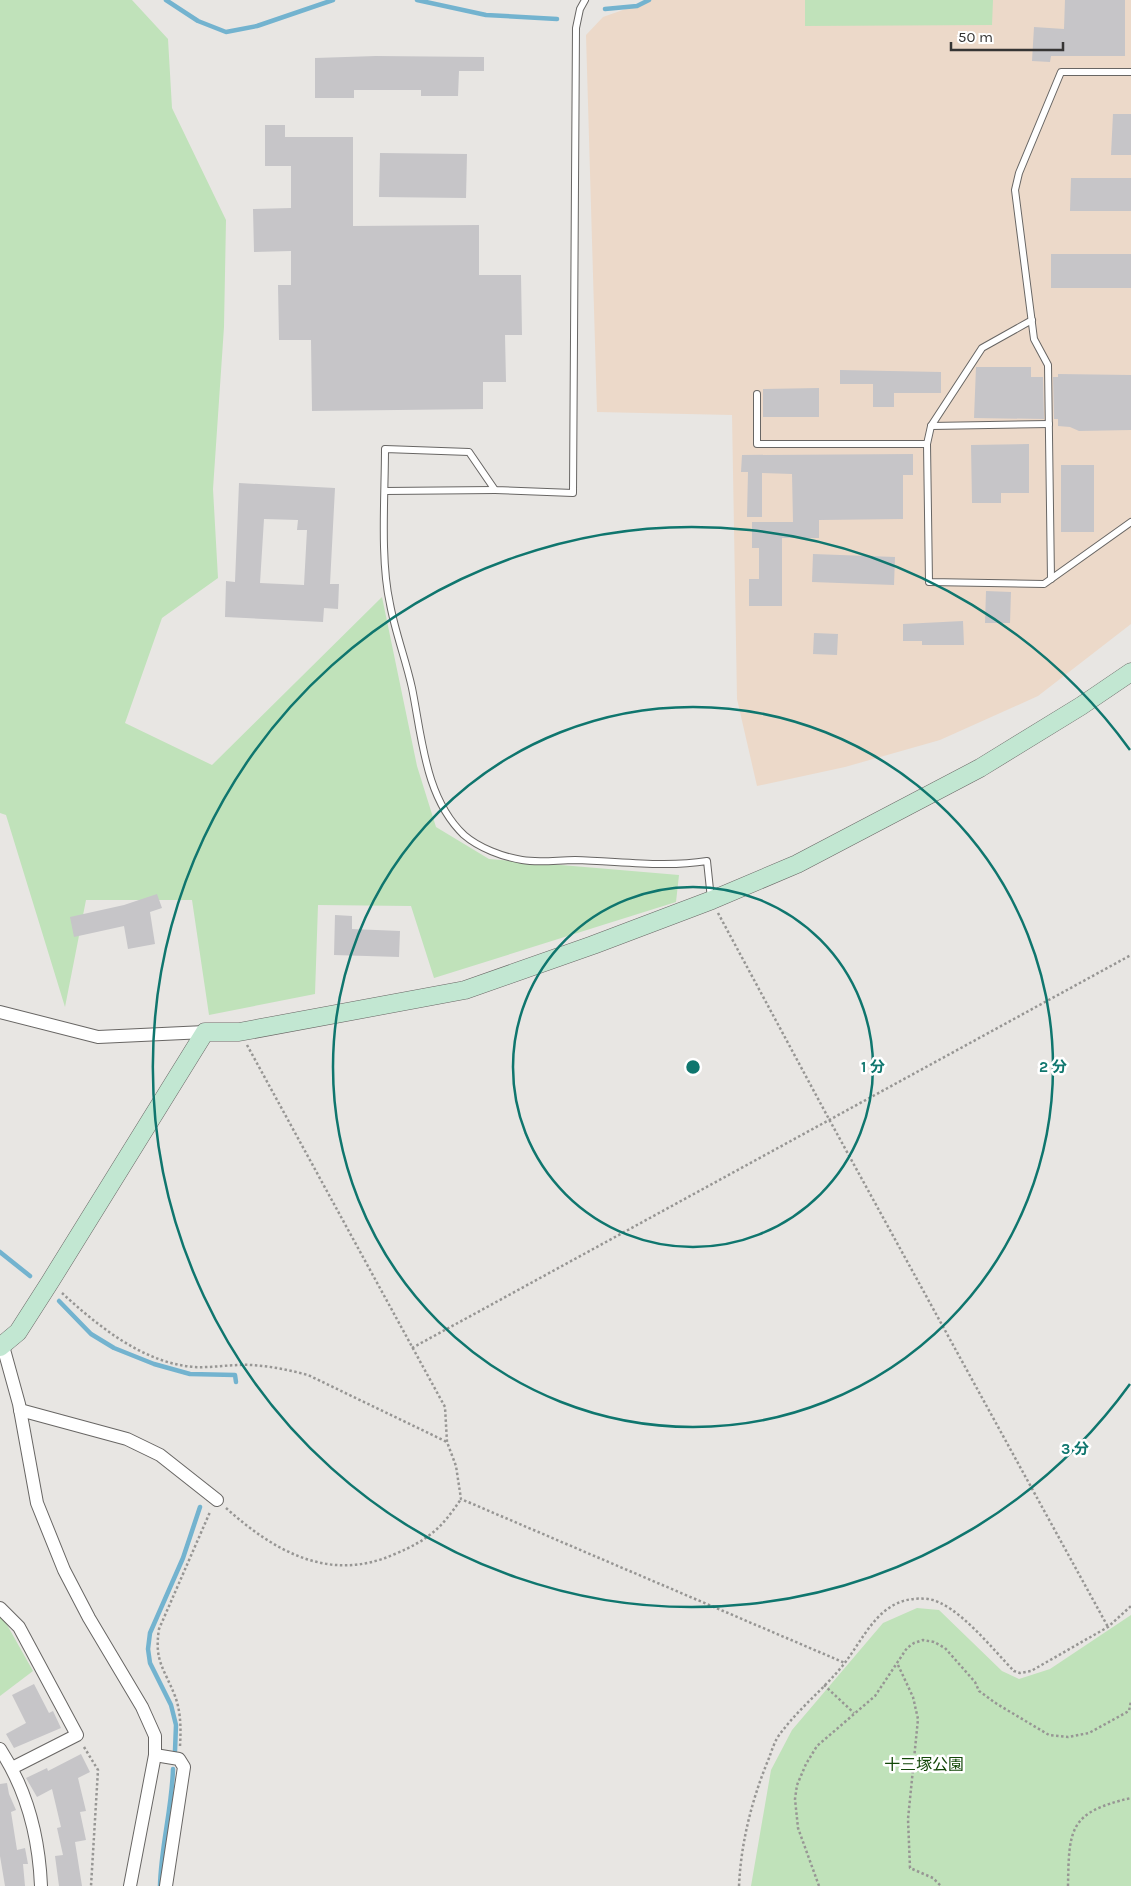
<svg xmlns="http://www.w3.org/2000/svg" width="1131" height="1886" font-family="Karla,'Noto Sans JP',sans-serif">
<style>
.education{fill:#ecd9c9}
.green{fill:#c0e2ba}
.lines{fill:none;stroke-linecap:round;stroke-linejoin:round}
.stream{stroke:#73b3cf;stroke-width:4.5}
.building{fill:#c6c5c8;fill-rule:evenodd}
.lane-casing{stroke:#686664;stroke-width:8}
.street-casing{stroke:#686664;stroke-width:14}
.secondary-casing{stroke:#686664;stroke-width:19}
.path{stroke:#979694;stroke-width:2.5;stroke-dasharray:2.5 2.5;stroke-linecap:butt}
.lane{stroke:#fff;stroke-width:6}
.street{stroke:#fff;stroke-width:12}
.secondary{stroke:#c2e7d2;stroke-width:18}
.ring{fill:none;stroke:#0f766e;stroke-width:2.5}
.labels{text-anchor:middle;dominant-baseline:central;stroke-width:5;stroke-linejoin:round;paint-order:stroke}
.park-label{font-size:16px;fill:#124707;stroke:#fff}
.centre{fill:#0f766e;stroke:#fff;stroke-width:2.5}
.ring-label{font-size:15px;text-anchor:middle;font-weight:bold;fill:#0f766e;stroke:#fff;stroke-width:5;stroke-linejoin:round;paint-order:stroke}
</style>
<rect width="100%" height="100%" fill="#e8e6e3"/>
<polygon class="education" points="651,0 1131,0 1131,624 1038,696 940,740 845,767 757,786 737,699 732,415 597,412 586,35 603,17"/>
<g class="green">
<polygon points="0,0 132,0 168,39 172,108 226,220 224,327 213,489 218,578 162,618 125,723 212,765 382,597 417,766 436,827 489,859 679,875 676,902 434,978 411,906 318,905 315,994 209,1015 192,900 86,900 65,1007 6,815 0,813"/>
<polygon points="805,0 993,0 992,25 805,26"/>
<polygon points="917,1608 939,1610 1002,1671 1019,1679 1050,1669 1131,1615 1131,1886 751,1886 771,1770 792,1730 883,1623"/>
<polygon points="0,1617 6,1623 33,1671 0,1696"/>
</g>
<g class="lines">
<g class="stream">
<polyline points="166,0 198,21 226,32 257,26 333,0"/>
<polyline points="417,0 486,15 557,19"/>
<polyline points="605,9 637,6 649,0"/>
<polyline points="0,1252 30,1276"/>
<polyline points="59,1301 91,1334 114,1348 154,1364 190,1374 235,1375 236,1382"/>
<polyline points="175,1751 176,1725 171,1705 150,1663 148,1649 150,1633 183,1558 200,1507"/>
<path d="M160,1886C161,1846 172,1808 173,1769"/>
</g>
</g>
<g class="building">
<polygon points="1065,0 1125,0 1125,56 1051,56 1050,62 1032,61 1034,27 1064,29"/>
<polygon points="376,56 484,57 484,71 459,71 458,96 421,96 421,90 354,90 354,98 315,98 315,58"/>
<polygon points="1113,114 1131,114 1131,155 1111,155"/>
<polygon points="265,125 285,125 285,137 353,137 353,226 479,225 479,275 521,275 522,335 505,335 506,382 483,382 483,409 312,411 311,340 279,340 278,285 291,285 291,251 254,252 253,209 291,208 291,166 265,166"/>
<polygon points="380,153 467,154 466,198 379,197"/>
<polygon points="1071,178 1131,178 1131,211 1070,211"/>
<rect x="1051" y="254" width="80" height="34"/>
<polygon points="976,367 1031,367 1031,377 1043,377 1044,419 974,418"/>
<polygon points="840,370 941,372 941,393 894,393 894,407 873,407 873,384 840,384"/>
<polygon points="1058,374 1131,375 1131,430 1079,431 1070,427 1058,426 1058,419 1054,419 1053,377 1058,377"/>
<polygon points="819,388 819,417 763,417 763,389"/>
<polygon points="1029,444 1029,493 1001,493 1001,503 972,503 971,445"/>
<polygon points="913,454 913,475 903,475 903,519 819,520 819,538 782,538 782,606 749,606 749,579 759,579 759,548 752,548 752,522 793,522 792,474 762,473 762,517 747,517 748,472 741,472 742,455"/>
<rect x="1061" y="465" width="33" height="67"/>
<path d="M239,483L335,488L330,584H339L338,609L324,608L323,622L225,617L226,581L235,582ZM264,519L298,520L297,530H307L304,585L260,583Z"/>
<polygon points="813,554 895,557 894,585 812,582"/>
<polygon points="986,591 1011,592 1010,623 985,623"/>
<polygon points="963,621 964,645 922,645 922,641 903,641 903,624"/>
<polygon points="814,633 838,634 837,655 813,654"/>
<polygon points="157,894 162,908 150,912 155,944 128,949 124,926 74,937 70,917 124,905"/>
<polygon points="335,915 352,916 352,929 400,931 399,957 334,955"/>
<polygon points="34,1684 49,1713 53,1711 61,1728 14,1748 6,1734 26,1723 12,1695"/>
<polygon points="81,1754 90,1772 78,1778 86,1811 80,1812 86,1840 75,1842 82,1886 59,1886 55,1856 63,1855 57,1828 61,1827 52,1789 37,1797 26,1778 47,1768 48,1771"/>
<polygon points="7,1783 9,1794 16,1810 11,1812 17,1850 25,1848 28,1864 23,1864 25,1886 5,1886 0,1856 0,1784"/>
</g>
<g class="lines">
<defs>
<g id="lane">
<path d="M585,0L580,9L576,28L573,493L495,490L469,452L385,449C385,496 380,559 390,604C395,632 406,660 412,688C422,737 425,798 464,835C479,848 503,857 522,860C539,863 558,860 575,860C619,861 664,868 707,861L711,899"/>
<polyline points="757,394 757,444 927,444 929,582 1044,584 1131,522"/>
<polyline points="931,426 1049,424"/>
<polyline points="927,444 931,426 982,348 1032,320"/>
<polyline points="385,491 495,490"/>
<polyline points="1051,579 1048,365 1034,339 1015,190 1019,173 1061,72 1131,72"/>
</g>
<g id="street">
<polyline points="0,1012 98,1037 205,1032"/>
<polyline points="3,1346 19,1404 37,1503 64,1570 89,1618 142,1707 155,1736 155,1755 179,1759 184,1767 166,1886"/>
<polyline points="20,1410 127,1439 160,1455 217,1500"/>
<polyline points="0,1608 19,1627 77,1735 12,1768"/>
<path d="M0,1749C27,1790 39,1838 41,1886"/>
<polyline points="130,1886 155,1755"/>
</g>
<polyline id="secondary" points="0,1347 18,1332 50,1282 205,1032 239,1032 465,990 593,945 712,900 797,864 980,768 1081,706 1131,672"/>
</defs>
<use href="#lane" class="lane-casing"/>
<use href="#street" class="street-casing"/>
<use href="#secondary" class="secondary-casing"/>
<g class="path">
<polyline points="718,913 830,1121 1108,1627"/>
<polyline points="247,1045 445,1407 447,1442 456,1466 461,1499 845,1663"/>
<path d="M62,1293C98,1326 143,1363 194,1367C213,1368 232,1364 251,1365C270,1366 289,1370 308,1375L447,1442"/>
<polyline points="412,1348 1131,955"/>
<path d="M226,1508C275,1552 330,1583 395,1554C428,1540 441,1529 461,1499"/>
<polyline points="898,1665 913,1697 918,1719 908,1819 910,1868 933,1878 941,1886"/>
<polyline points="824,1685 854,1713"/>
<path d="M180,1746C181,1729 181,1712 175,1696C164,1668 154,1661 159,1629L210,1512"/>
<polyline points="84,1747 98,1770 91,1886"/>
<path d="M739,1886C741,1842 752,1799 769,1758C772,1750 775,1740 780,1734C799,1708 824,1689 844,1664C867,1634 881,1594 928,1599C957,1603 994,1651 1014,1671L1020,1673L1031,1671L1108,1627L1131,1606"/>
<polyline points="819,1886 798,1828 795,1799 797,1785 806,1764 817,1746 875,1696 907,1648 914,1643 923,1640 934,1642 945,1648 975,1682 979,1691 997,1704 1049,1735 1068,1737 1089,1733 1129,1711 1131,1701"/>
<path d="M1068,1886C1069,1829 1069,1812 1131,1798"/>
</g>
<use href="#lane" class="lane"/>
<use href="#street" class="street"/>
<use href="#secondary" class="secondary"/>
</g>
<g class="ring">
<circle cx="693" cy="1067" r="180"/>
<circle cx="693" cy="1067" r="360"/>
<path d="M1130 1384A540 540 0 1 1 1130 750"/>
</g>
<g class="labels">
<g class="park-label">
<text x="924" y="1764">十三塚公園</text>
</g>
</g>
<circle cx="693" cy="1067" r="8" class="centre"/>
<g class="ring-label">
<text x="873" y="1072">1 分</text>
<text x="1053" y="1072">2 分</text>
<text x="1075" y="1454">3 分</text>
</g>
<path d="M951 42v8h112v-8" fill="none" stroke="#363534" stroke-width="2.5"/>
<text x="958" y="42" font-size="15" fill="#363534" stroke="#ffffff" stroke-width="4" paint-order="stroke">50 m</text>
</svg>
